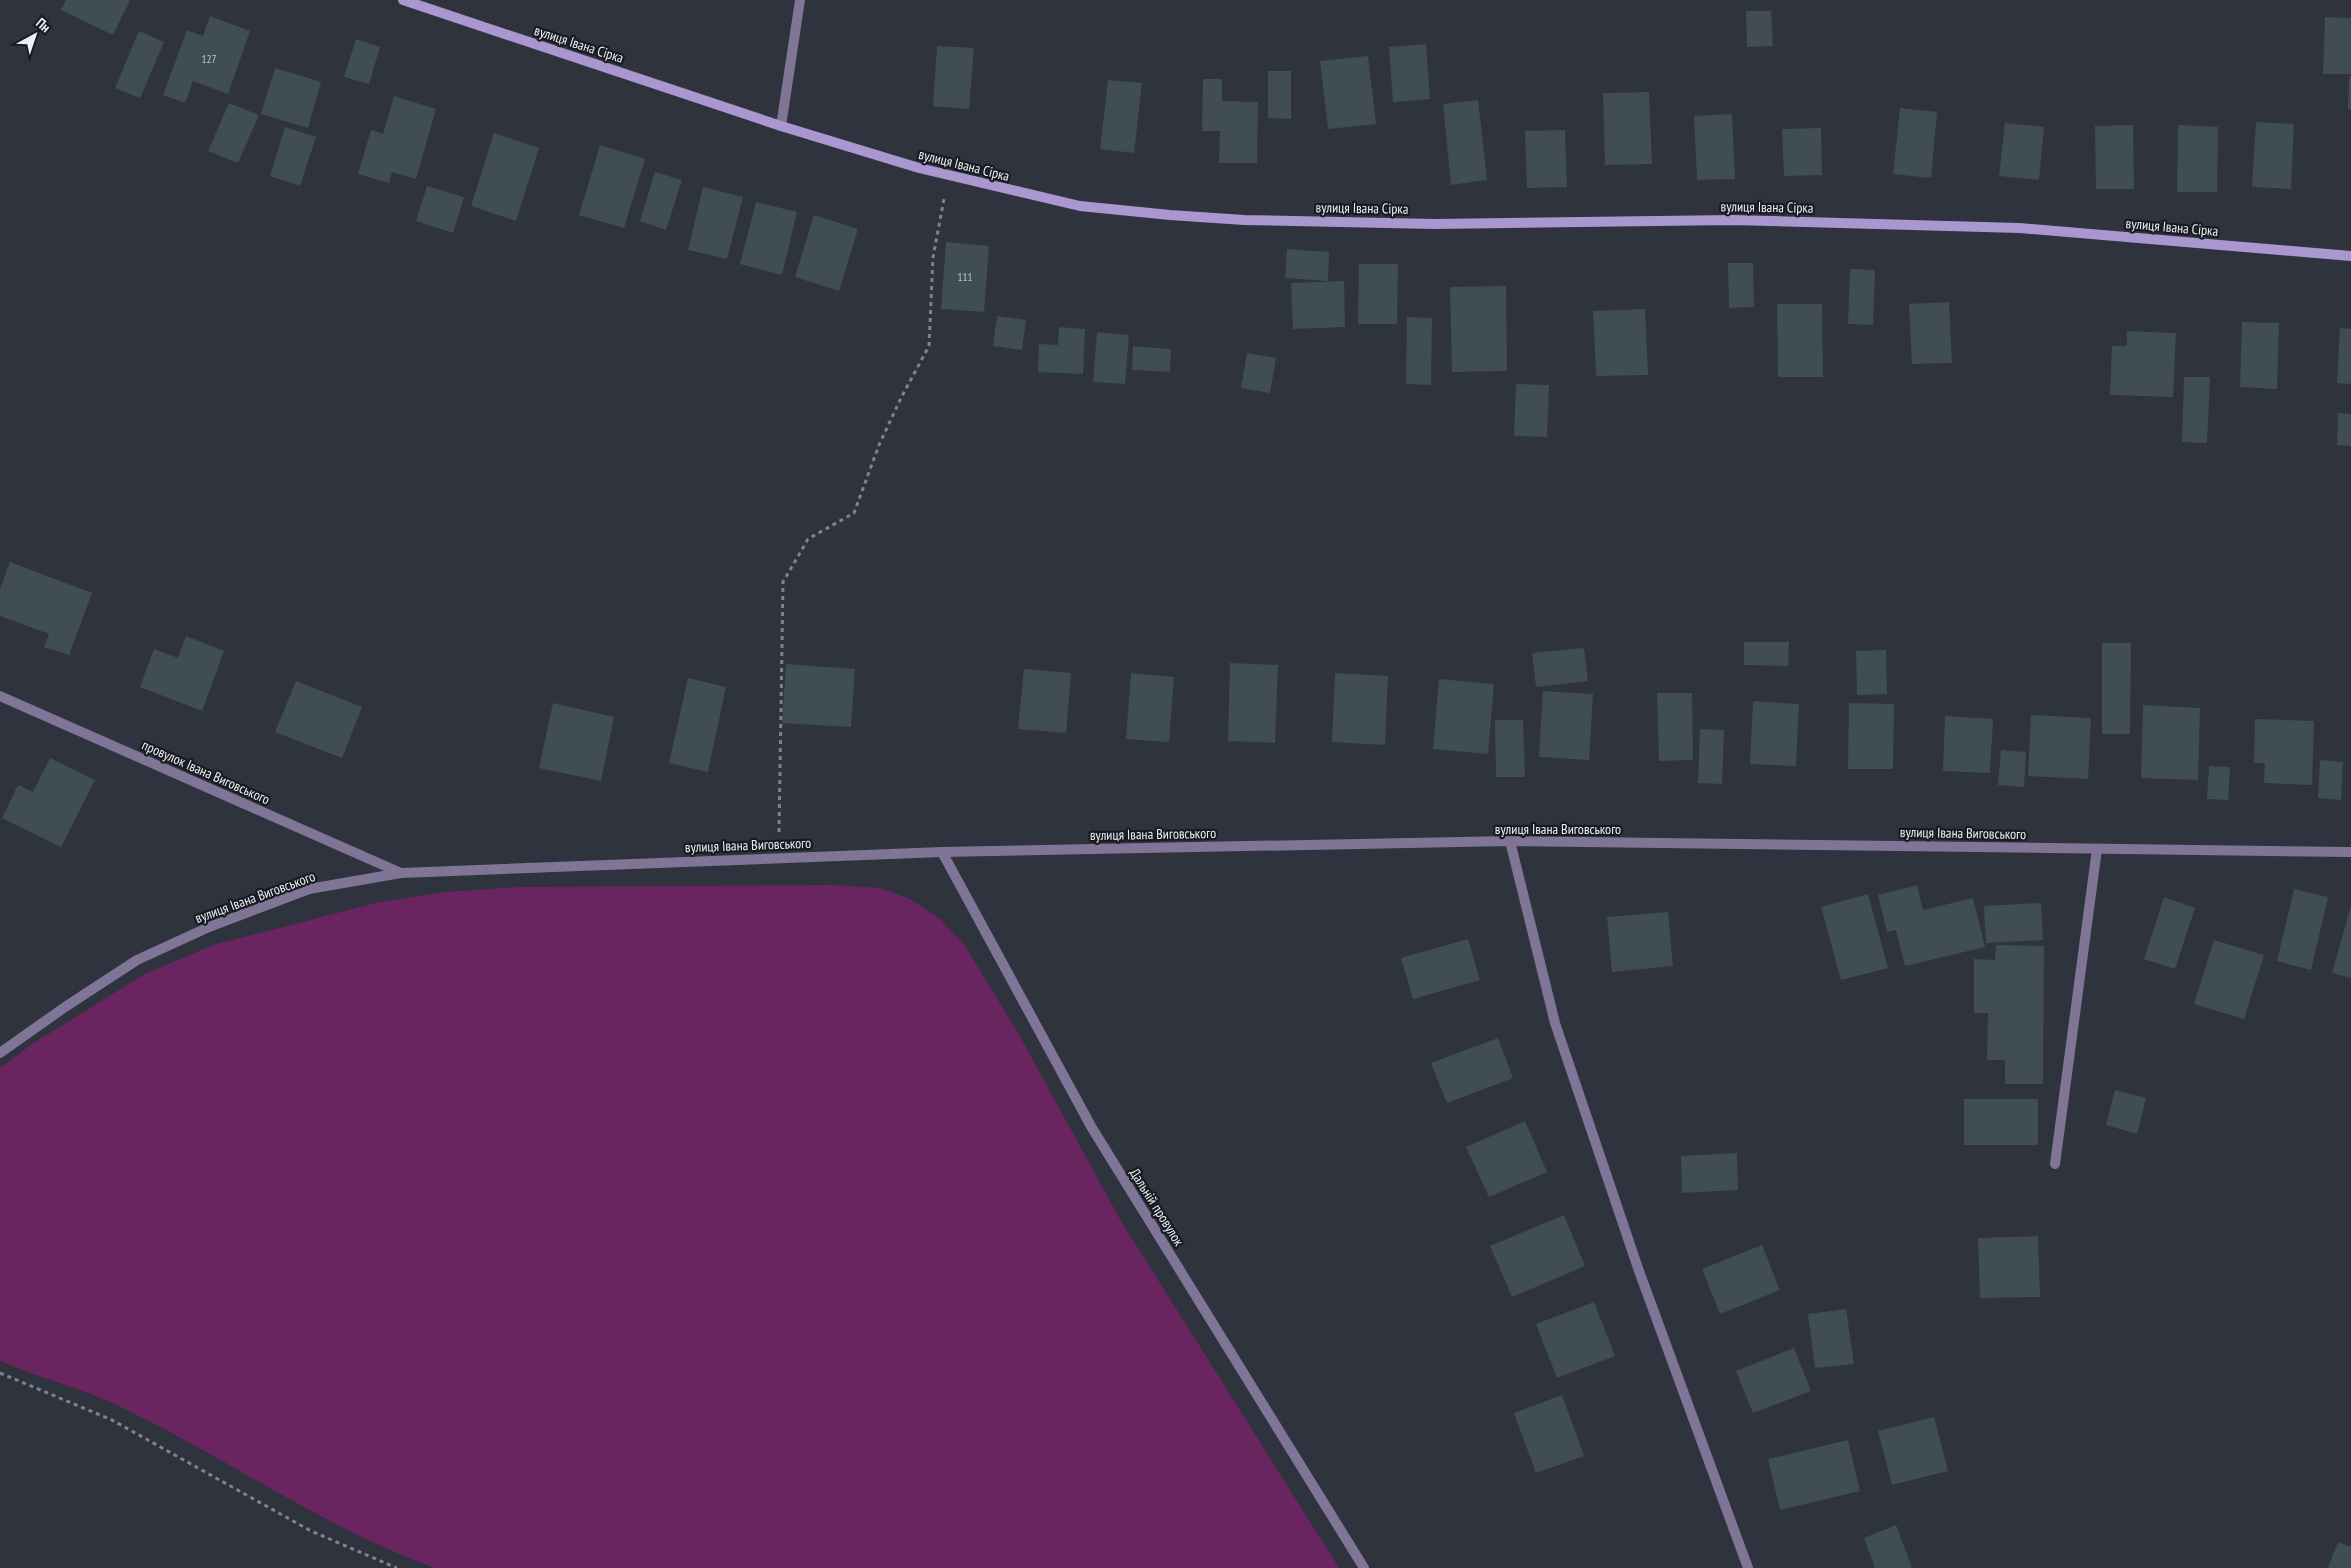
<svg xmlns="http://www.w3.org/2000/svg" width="2351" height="1568" font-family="'PT Sans Narrow',sans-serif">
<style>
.green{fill:#6a2560}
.building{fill:#404d55}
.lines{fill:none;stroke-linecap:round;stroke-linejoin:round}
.path{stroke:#7f838d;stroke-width:3;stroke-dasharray:4 4;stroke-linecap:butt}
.lane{stroke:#807497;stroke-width:10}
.street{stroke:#807497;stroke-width:10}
.secondary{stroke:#ab97d0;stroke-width:10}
.labels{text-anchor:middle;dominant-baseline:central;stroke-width:4.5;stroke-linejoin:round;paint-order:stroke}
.number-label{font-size:11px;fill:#c0c6ce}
.street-label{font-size:14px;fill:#ebeff6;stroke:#181b20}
</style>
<rect width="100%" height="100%" fill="#2e333e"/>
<path class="green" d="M832,885L880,888L910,899L940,919L963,943L1017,1031L1121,1221L1339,1568H435C324,1528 227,1458 121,1407C82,1388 39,1378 0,1361V1068L35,1042L145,974L213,945L380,902L445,892L519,887Z"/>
<g class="building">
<polygon points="66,0 130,0 113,35 61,10"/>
<polygon points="1746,11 1771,11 1773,46 1747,47"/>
<polygon points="210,16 250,31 228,94 193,81 185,103 163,95 187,30 203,36"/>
<polygon points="2325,17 2351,18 2351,74 2323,74"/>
<polygon points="139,31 164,42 140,98 115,88"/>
<polygon points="356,39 380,47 369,84 344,77"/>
<polygon points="1426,44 1430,99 1393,102 1389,47"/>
<polygon points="937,46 974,48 969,109 933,106"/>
<polygon points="1368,56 1376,124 1328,129 1320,61"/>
<polygon points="275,68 321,82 308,128 261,114"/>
<polygon points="1268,71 1291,71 1291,119 1268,118"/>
<polygon points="2349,76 2351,76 2351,109 2348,109"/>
<polygon points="1203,79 1222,79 1222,101 1258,102 1257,163 1219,163 1220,131 1202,131"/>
<polygon points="1108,80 1142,83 1134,153 1100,149"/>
<polygon points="1649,92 1652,164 1605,165 1603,93"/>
<polygon points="394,96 436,109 416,179 392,172 389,183 358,174 371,130 383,134"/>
<polygon points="1478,100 1487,180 1451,185 1443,104"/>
<polygon points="229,103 259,115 238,163 208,151"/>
<polygon points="1900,108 1937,112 1931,178 1893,174"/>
<polygon points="1732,114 1735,179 1697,180 1694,116"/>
<polygon points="2256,122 2294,124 2291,189 2252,187"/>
<polygon points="2005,123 2044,127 2039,180 1999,176"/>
<polygon points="2133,125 2134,189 2096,189 2095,126"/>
<polygon points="2178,125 2218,127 2217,192 2177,192"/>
<polygon points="285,127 316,137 300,186 270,176"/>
<polygon points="1821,128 1822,175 1784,176 1782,129"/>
<polygon points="1565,130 1567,187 1527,188 1525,131"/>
<polygon points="494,133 539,148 516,221 471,206"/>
<polygon points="600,145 645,159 624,228 579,215"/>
<polygon points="655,172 682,180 666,230 640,221"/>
<polygon points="427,186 464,197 453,233 416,221"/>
<polygon points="703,187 743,197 727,259 688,250"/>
<polygon points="756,202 797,212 782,275 740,264"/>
<polygon points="814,215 858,229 839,291 795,277"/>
<polygon points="946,242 989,246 984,312 941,309"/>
<polygon points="1287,249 1329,252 1328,281 1285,278"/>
<polygon points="1728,263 1753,263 1754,307 1729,308"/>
<polygon points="1359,264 1398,264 1397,324 1358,324"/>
<polygon points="1850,269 1875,270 1873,325 1848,324"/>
<polygon points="1344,281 1345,327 1293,329 1291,283"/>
<polygon points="1506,286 1507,371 1452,372 1450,287"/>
<polygon points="1949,302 1952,363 1912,364 1909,304"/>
<polygon points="1777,304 1822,304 1823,377 1778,377"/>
<polygon points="1645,309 1648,375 1596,376 1593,311"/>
<polygon points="997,316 1026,320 1022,350 993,346"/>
<polygon points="1407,317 1432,318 1431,385 1406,384"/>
<polygon points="2242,322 2279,323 2277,389 2240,387"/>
<polygon points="1059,327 1085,329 1083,374 1038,372 1039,344 1058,345"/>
<polygon points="2340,328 2351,329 2351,384 2337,383"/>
<polygon points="2127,331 2176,333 2173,397 2110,395 2112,346 2127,346"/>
<polygon points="1097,332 1129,335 1125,384 1093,382"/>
<polygon points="1133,346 1171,349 1170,372 1132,370"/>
<polygon points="1247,353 1276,358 1270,393 1241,388"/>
<polygon points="2184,377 2210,377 2207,443 2182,442"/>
<polygon points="1516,384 1549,385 1547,437 1514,436"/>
<polygon points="2338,413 2351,414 2351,446 2337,445"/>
<polygon points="10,562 92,593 69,655 44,647 49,634 0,616 0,589"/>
<polygon points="186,636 224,651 202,711 140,687 154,649 178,658"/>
<polygon points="1744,642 1789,642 1788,666 1744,665"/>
<polygon points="2102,643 2131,643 2130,734 2102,734"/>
<polygon points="1584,648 1588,681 1536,687 1532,653"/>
<polygon points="1886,650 1887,694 1857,695 1856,651"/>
<polygon points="1230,663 1278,665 1275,743 1228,741"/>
<polygon points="786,664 855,669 851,727 782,723"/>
<polygon points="1024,669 1071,673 1066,733 1018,729"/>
<polygon points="1131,673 1174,677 1169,742 1126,739"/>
<polygon points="1335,673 1388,676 1385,745 1332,742"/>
<polygon points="688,678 726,687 708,772 669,763"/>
<polygon points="1439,679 1494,684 1488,754 1433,749"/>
<polygon points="296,681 362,707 342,758 275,732"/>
<polygon points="1543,691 1593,694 1589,760 1539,757"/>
<polygon points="1657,693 1692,693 1693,760 1659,761"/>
<polygon points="1753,701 1799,704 1796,766 1750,764"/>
<polygon points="553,703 614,717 601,781 539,768"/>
<polygon points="1849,703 1894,704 1893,769 1848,769"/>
<polygon points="2143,705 2200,708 2198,780 2141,778"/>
<polygon points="2031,715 2091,718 2088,779 2028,776"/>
<polygon points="1945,716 1993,719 1990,773 1943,771"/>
<polygon points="2255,719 2314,721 2312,785 2264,783 2265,763 2254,763"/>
<polygon points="1495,720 1523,720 1525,777 1496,777"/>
<polygon points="1700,729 1724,730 1722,784 1698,783"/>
<polygon points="2001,750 2026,752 2024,787 1998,785"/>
<polygon points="50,758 95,780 61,847 2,818 18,785 33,792"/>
<polygon points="2320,760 2343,762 2341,800 2318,798"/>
<polygon points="2209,766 2230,767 2228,800 2207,799"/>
<polygon points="1917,885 1923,910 1973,898 1985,947 1905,966 1896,930 1887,932 1878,895"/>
<polygon points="2294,889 2328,897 2311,970 2277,961"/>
<polygon points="1868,894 1888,968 1841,980 1821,907"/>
<polygon points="2164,897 2195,908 2175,969 2144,959"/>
<polygon points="2041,903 2043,940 1986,943 1984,906"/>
<polygon points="2350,909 2351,909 2351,978 2332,973"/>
<polygon points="1668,912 1673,966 1612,972 1607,917"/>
<polygon points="1468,939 1480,980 1413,999 1401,958"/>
<polygon points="2214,940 2264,955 2244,1019 2194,1004"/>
<polygon points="1996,945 2044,946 2043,1084 2005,1084 2005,1060 1987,1060 1988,1013 1974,1013 1974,959 1995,960"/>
<polygon points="1498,1038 1513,1078 1447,1103 1431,1063"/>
<polygon points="2115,1090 2146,1098 2137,1134 2106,1125"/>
<rect x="1964" y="1099" width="74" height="46"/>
<polygon points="1525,1121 1547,1172 1489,1197 1466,1147"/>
<polygon points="1737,1153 1738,1190 1682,1193 1681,1156"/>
<polygon points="1564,1215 1585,1266 1512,1297 1490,1246"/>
<polygon points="2038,1236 2040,1297 1980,1298 1978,1238"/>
<polygon points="1762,1245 1780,1290 1720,1314 1702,1269"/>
<polygon points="1594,1302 1615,1356 1557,1378 1536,1324"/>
<polygon points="1846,1309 1854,1364 1815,1368 1808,1314"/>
<polygon points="1794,1348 1811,1391 1753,1413 1736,1371"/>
<polygon points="1562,1395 1584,1456 1536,1473 1514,1413"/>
<polygon points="1934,1417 1948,1471 1892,1485 1878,1431"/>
<polygon points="1848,1440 1860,1491 1780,1510 1768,1459"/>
<polygon points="1896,1525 1912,1568 1875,1568 1864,1538"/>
<polygon points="2338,1542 2351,1547 2351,1568 2328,1568"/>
</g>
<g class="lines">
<g class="path">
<polyline points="779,832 783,582 808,539 854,513 879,445 901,398 929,346 933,257 944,199"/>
<polyline points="0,1373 112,1420 311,1531 397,1568"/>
</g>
<polyline class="lane" points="781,126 800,0"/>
<g class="street">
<polyline points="0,696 401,873"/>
<polyline points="1510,841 1555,1023 1639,1271 1748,1568"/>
<polyline points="942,852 1092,1128 1364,1568"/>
<polyline points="0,1053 65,1007 137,960 209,927 309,889 401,873 942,852 1510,841 2351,852"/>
<polyline points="2055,1164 2097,849"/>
</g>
<polyline class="secondary" points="403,0 781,126 919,168 1080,206 1170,215 1244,220 1434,224 1732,220 2019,228 2351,256"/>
</g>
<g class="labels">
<g class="number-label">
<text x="209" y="59">127</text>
<text x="965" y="277">111</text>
</g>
<g class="street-label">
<text transform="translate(579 44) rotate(18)">вулиця Івана Сірка</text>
<text transform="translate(964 165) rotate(14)">вулиця Івана Сірка</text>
<text transform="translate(1767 207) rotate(1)">вулиця Івана Сірка</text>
<text transform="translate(1362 208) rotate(1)">вулиця Івана Сірка</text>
<text transform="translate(2172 227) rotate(5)">вулиця Івана Сірка</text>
<text transform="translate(206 772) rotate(24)">провулок Івана Виговського</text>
<text x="1558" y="829">вулиця Івана Виговського</text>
<text transform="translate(1963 833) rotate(1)">вулиця Івана Виговського</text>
<text transform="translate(1153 834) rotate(-1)">вулиця Івана Виговського</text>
<text transform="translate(748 845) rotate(-2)">вулиця Івана Виговського</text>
<text transform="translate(255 897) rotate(-20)">вулиця Івана Виговського</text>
<text transform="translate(1157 1207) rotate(58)">Дальній провулок</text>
</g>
</g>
<g transform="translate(35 35) rotate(40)" stroke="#181b20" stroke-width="4" paint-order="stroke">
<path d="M0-4L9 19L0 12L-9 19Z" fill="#ebeff6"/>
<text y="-8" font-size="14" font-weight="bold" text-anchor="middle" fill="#ebeff6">Пн</text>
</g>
</svg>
